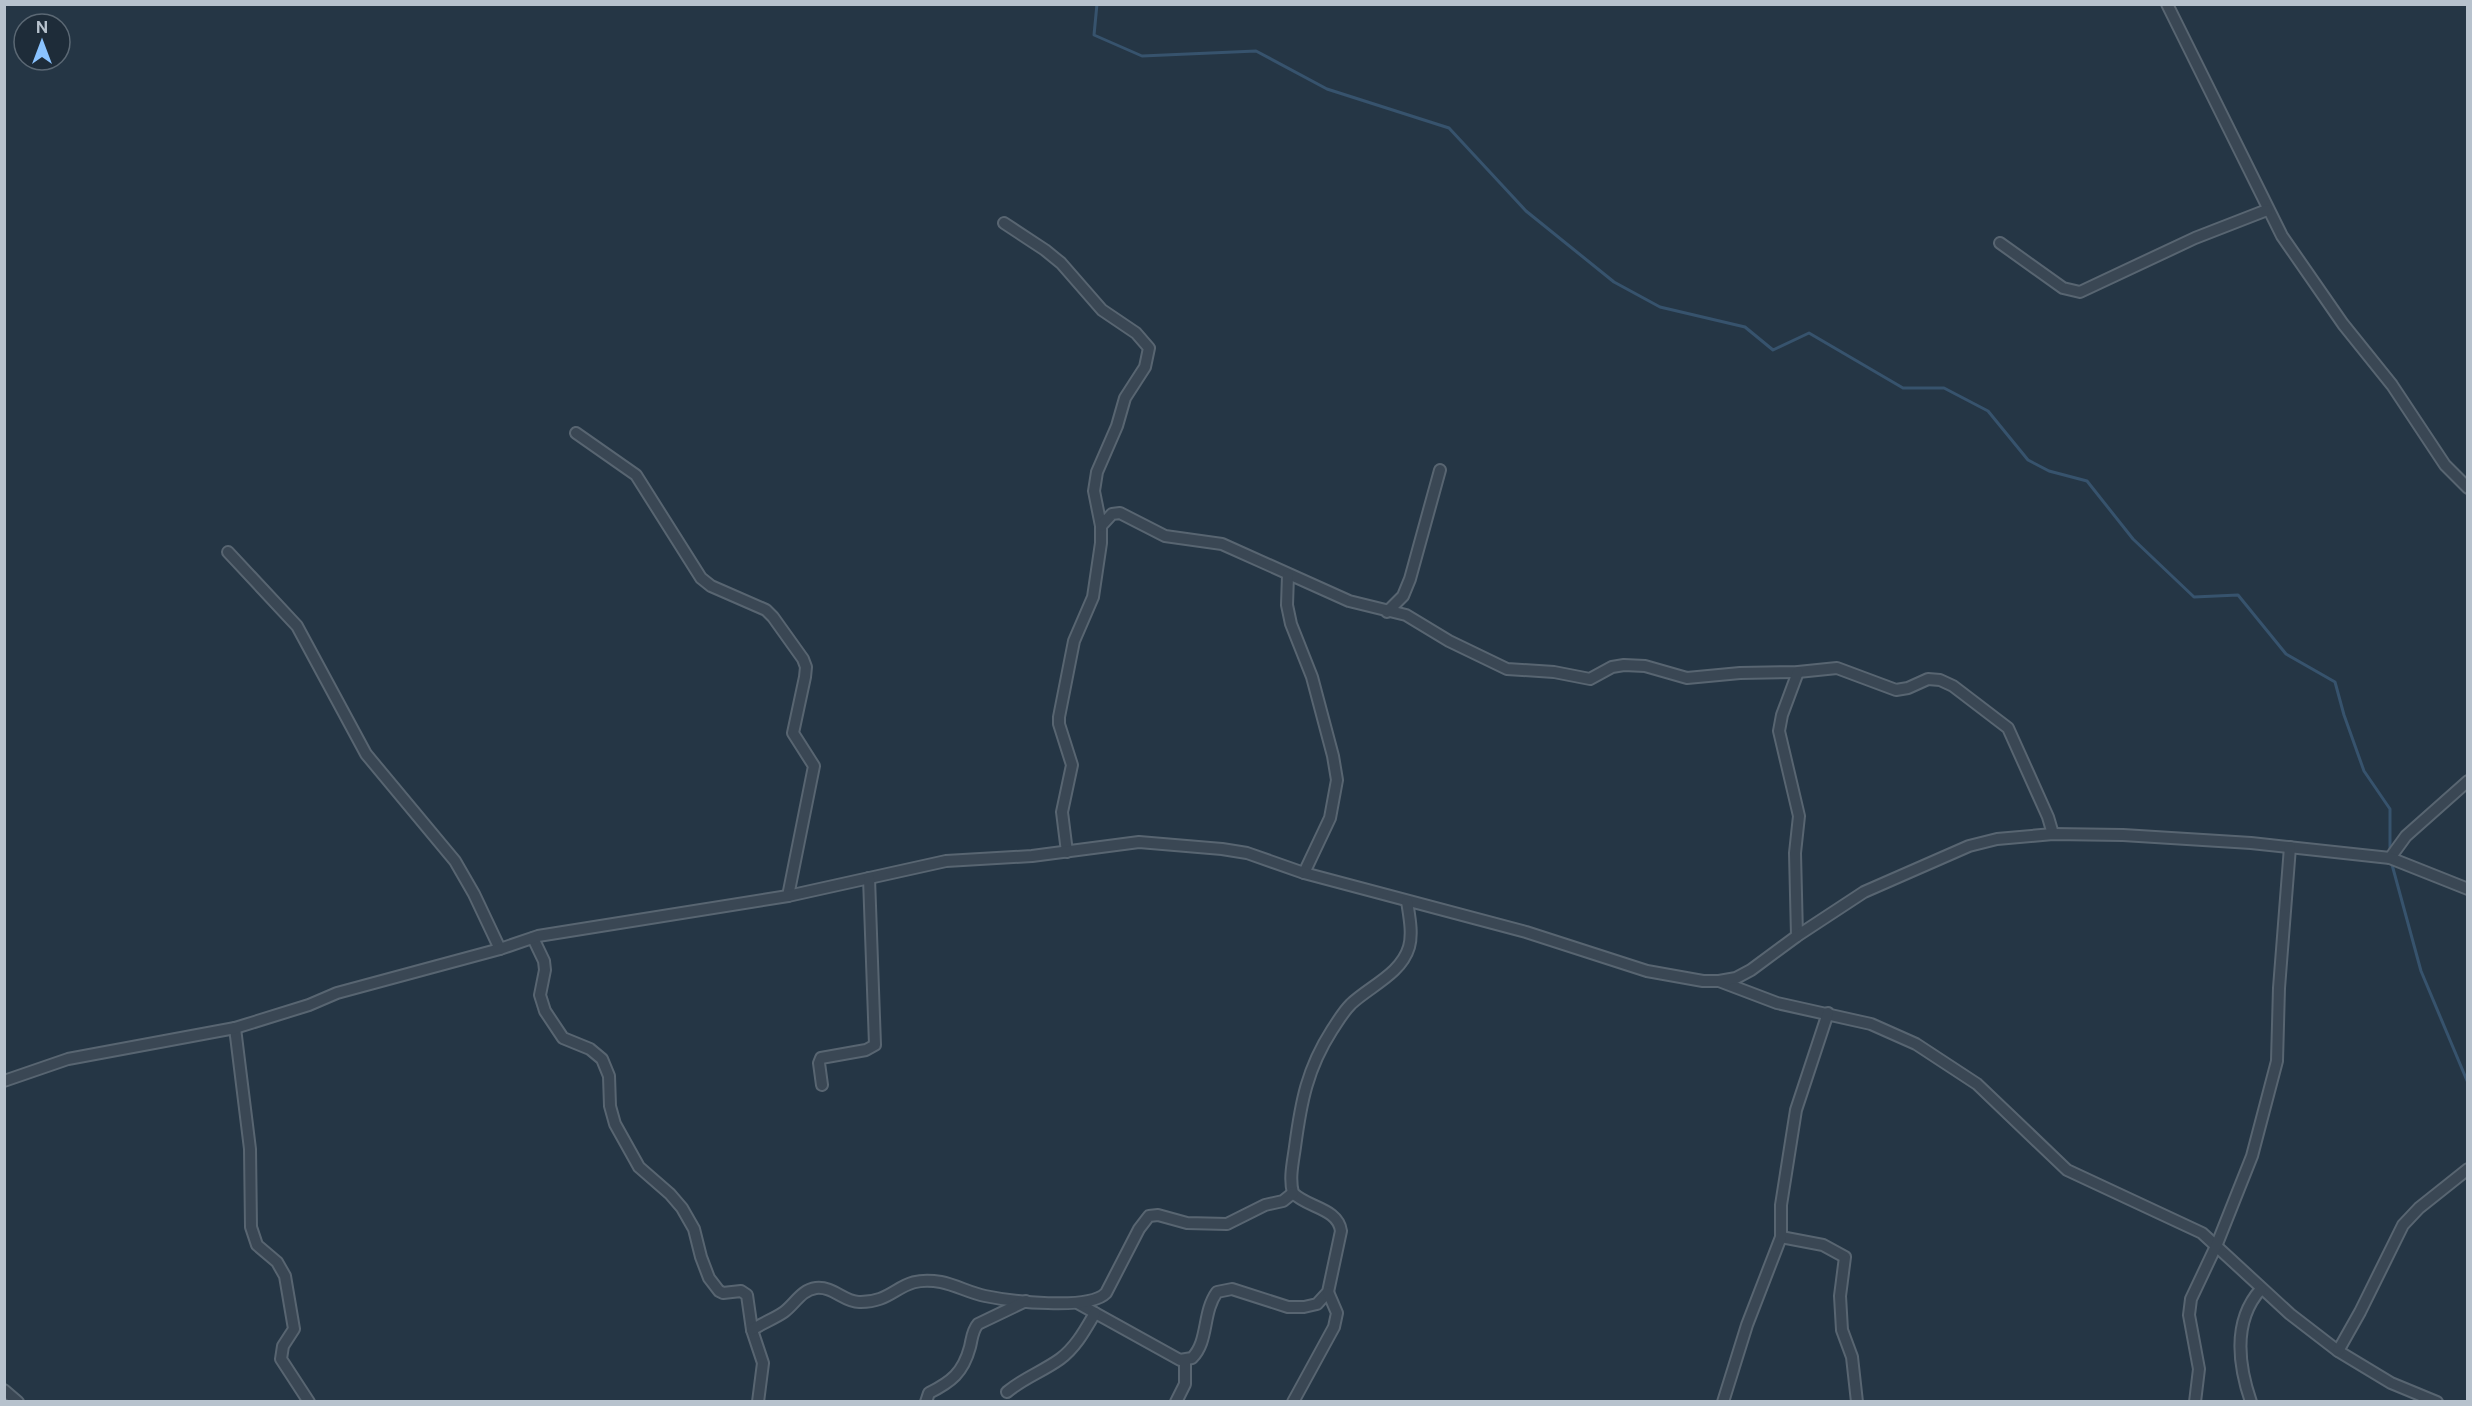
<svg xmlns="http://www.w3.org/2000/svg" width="2472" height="1406" font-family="'Public Sans',sans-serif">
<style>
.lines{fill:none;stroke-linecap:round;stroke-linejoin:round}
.stream{stroke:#37536d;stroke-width:3}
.street-casing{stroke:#586571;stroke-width:14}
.street{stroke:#3a4754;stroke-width:10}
</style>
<rect width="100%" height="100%" fill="#253645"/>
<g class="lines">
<g class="stream">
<polyline points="1097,4 1094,35 1142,56 1256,51 1327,89 1449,128 1526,211 1614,282 1660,307 1745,327 1773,350 1809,333 1903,388 1944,388 1988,411 2028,460 2049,471 2087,481 2133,539 2194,597 2238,595 2286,654 2335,682 2344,715 2364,771 2390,809 2390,852"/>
<polyline points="2391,861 2421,971 2468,1083"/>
</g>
<defs>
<g id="street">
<polyline points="2167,4 2282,236 2343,324 2392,385 2445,465 2468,488"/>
<polyline points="1004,223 1045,250 1061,263 1102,310 1136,333 1149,348 1145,367 1125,398 1117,426 1097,472 1094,491 1101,526 1101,543 1093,597 1074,641 1059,717 1059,724 1072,765 1062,812 1067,852"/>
<polyline points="2000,243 2063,288 2080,292 2195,238 2267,210"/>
<polyline points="576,433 636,475 701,578 711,586 766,610 773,617 803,659 806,667 805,677 793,733 814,766 788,896"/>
<polyline points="1101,526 1112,514 1120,513 1165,536 1222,544 1349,601 1406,615 1449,641 1507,669 1554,672 1590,679 1612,667 1624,665 1645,666 1687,678 1740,673 1798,672 1837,668 1896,690 1908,688 1928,679 1940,680 1953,686 2008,728 2048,817 2053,834"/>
<polyline points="228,552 297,626 366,754 455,861 474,894 500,949"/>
<polyline points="1288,575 1287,605 1291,624 1312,677 1333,756 1337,780 1330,818 1304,873"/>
<polyline points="1387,612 1403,596 1410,579 1440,470"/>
<polyline points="2390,858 2406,836 2468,781"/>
<polyline points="1797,936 1795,853 1799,816 1779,731 1782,715 1798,672"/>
<polyline points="533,938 544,961 545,970 540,995 545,1011 563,1038 590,1049 602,1059 609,1076 610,1106 615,1124 639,1167 670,1194 682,1208 694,1229 701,1257 709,1278 719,1291 723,1293 741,1291 747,1295 752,1330 763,1363 758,1402"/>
<polyline points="1719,981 1777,1003 1871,1024 1916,1044 1977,1084 2067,1170 2202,1233 2290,1314 2338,1351 2391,1383 2437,1402"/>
<polyline points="235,1028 250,1149 251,1227 257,1245 277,1262 285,1276 294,1329 283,1346 281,1359 309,1402"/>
<polyline points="4,1081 68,1059 235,1028 309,1005 337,993 500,949 538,936 788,896 946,861 1032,856 1139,842 1222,849 1247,853 1304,873 1526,932 1647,971 1703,981 1719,981 1736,978 1751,970 1797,936 1864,892 1969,846 1997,839 2053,834 2123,835 2251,843 2390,858 2468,889"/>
<polyline points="822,1085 819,1063 821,1058 866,1050 875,1045 869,878"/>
<polyline points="1781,1237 1823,1245 1845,1257 1840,1296 1842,1330 1852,1357 1857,1402"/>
<path d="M1079,1304L1180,1360L1192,1358C1209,1341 1202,1313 1217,1292L1232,1289L1288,1307H1304L1317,1304L1328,1292L1341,1231C1338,1208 1308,1208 1293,1193C1289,1178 1293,1162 1295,1147C1301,1102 1307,1069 1332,1030C1338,1021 1343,1012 1351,1004C1370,986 1401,974 1409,947C1413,933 1409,915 1407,901"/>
<path d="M752,1330C762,1323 774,1319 784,1312C795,1304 801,1290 816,1288C833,1286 844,1302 859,1302C897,1303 898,1274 941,1282C956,1285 970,1293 985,1296C1009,1301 1089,1311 1106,1293L1139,1229L1149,1216L1158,1215L1187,1223L1227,1224L1265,1205L1283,1201L1293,1193"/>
<polyline points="2338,1351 2360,1312 2403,1225 2419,1208 2468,1169"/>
<polyline points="4,1390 18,1402"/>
<path d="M1007,1392C1025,1377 1042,1372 1060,1359C1076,1347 1085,1330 1095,1313"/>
<path d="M926,1402L929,1393C951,1382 963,1373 970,1347C972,1339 972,1331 978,1324L1026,1301"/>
<polyline points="1176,1402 1185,1384 1185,1360"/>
<polyline points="1293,1402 1334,1327 1337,1313 1328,1292"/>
<polyline points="1723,1402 1747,1325 1781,1237 1781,1205 1796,1110 1828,1013"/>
<polyline points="2195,1402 2199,1369 2189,1315 2191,1299 2217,1244 2252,1156 2277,1061 2279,988 2290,847"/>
<path d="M2251,1402C2238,1364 2233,1320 2261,1289"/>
</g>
</defs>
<use href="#street" class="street-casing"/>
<use href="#street" class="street"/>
</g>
<rect width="2472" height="1406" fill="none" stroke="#b7c2cd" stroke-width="12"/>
<g transform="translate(42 42)"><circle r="28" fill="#1e2c39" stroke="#5b6874" stroke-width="1.5"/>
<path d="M0-4.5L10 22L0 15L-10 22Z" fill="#8ac3ff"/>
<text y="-9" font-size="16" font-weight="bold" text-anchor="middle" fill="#b7c2cd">N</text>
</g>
</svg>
